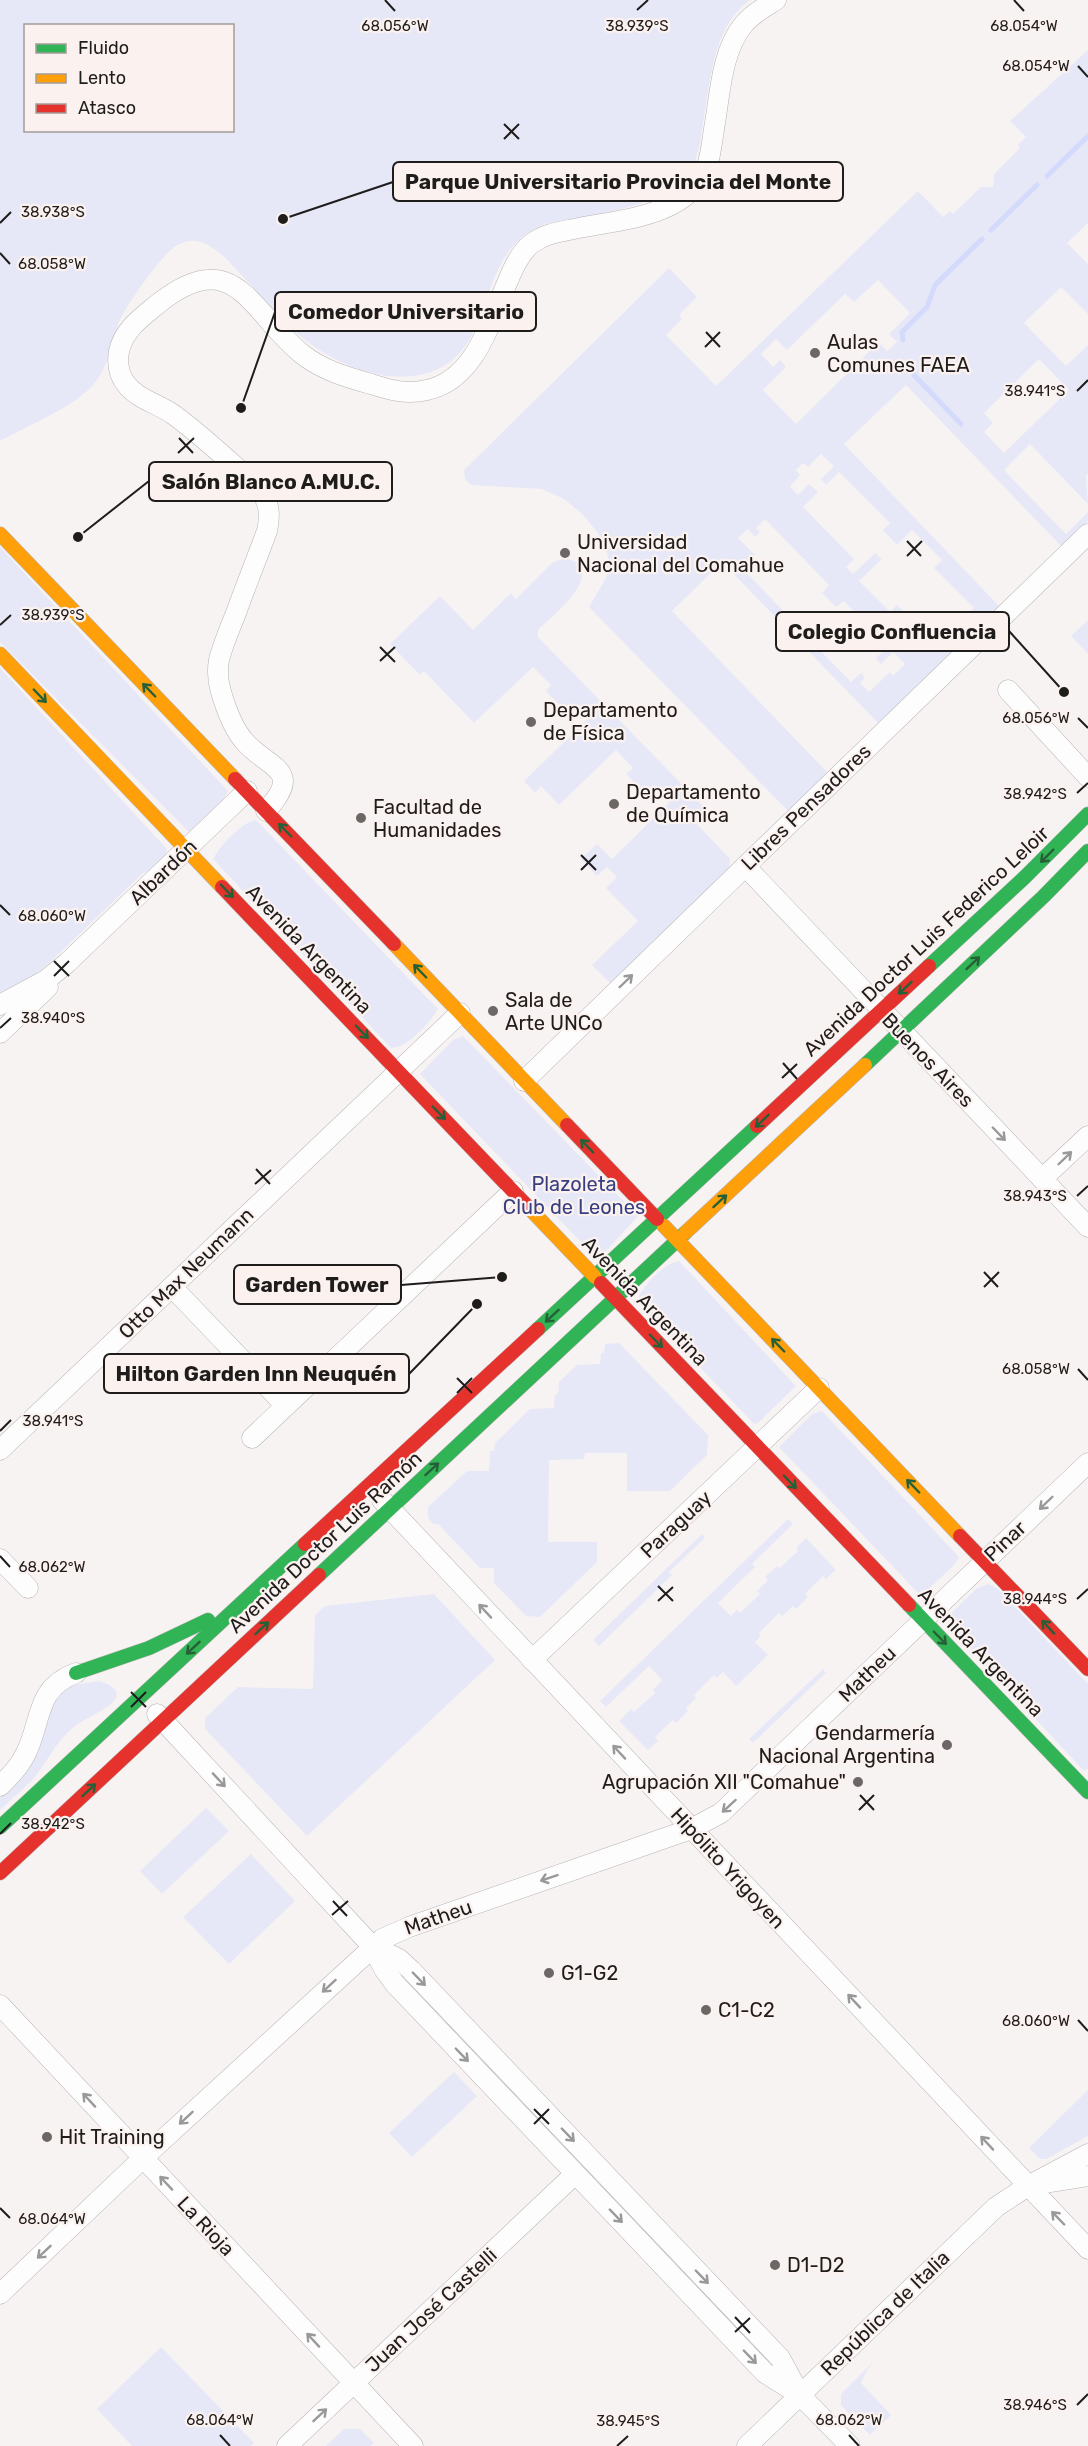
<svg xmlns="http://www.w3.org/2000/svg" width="1088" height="2446" font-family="Rubik,sans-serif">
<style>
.green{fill:#e7e8f7;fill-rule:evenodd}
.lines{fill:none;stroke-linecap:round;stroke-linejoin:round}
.stream{stroke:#d4dafb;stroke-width:5}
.street-casing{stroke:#b7b3b3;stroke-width:21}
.fast-casing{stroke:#b7b3b3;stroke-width:15}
.slow-casing{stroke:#b7b3b3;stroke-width:15}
.jam-casing{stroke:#b7b3b3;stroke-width:15}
.street{stroke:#fefdfd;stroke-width:20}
.fast{stroke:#30b455;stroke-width:14}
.slow{stroke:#ff9f0a;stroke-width:14}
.jam{stroke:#e5322d;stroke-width:14}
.oneway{stroke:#276036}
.oneway2{stroke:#9a9898}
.ticks{fill:none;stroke:#1f1c1c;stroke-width:2}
.poi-dot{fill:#6b6767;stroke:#fbf2f0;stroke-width:2}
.labels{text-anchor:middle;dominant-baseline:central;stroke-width:4.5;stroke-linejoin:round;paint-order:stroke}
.poi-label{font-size:20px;fill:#1f1c1c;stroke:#fbf2f0;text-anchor:start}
.street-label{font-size:20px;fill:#1f1c1c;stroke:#fbf2f0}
.park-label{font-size:20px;fill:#373f81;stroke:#fbf2f0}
.ticks-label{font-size:15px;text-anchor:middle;fill:#1f1c1c;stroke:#fbf2f0;stroke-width:4.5;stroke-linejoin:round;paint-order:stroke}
.leader{fill:none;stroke:#1f1c1c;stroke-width:2}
.callout-dot{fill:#1f1c1c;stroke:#fbf2f0;stroke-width:2}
.callout{fill:#fbf2f0;stroke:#1f1c1c;stroke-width:2}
.callout-label{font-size:21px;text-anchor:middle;font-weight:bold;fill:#1f1c1c}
</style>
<rect width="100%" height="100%" fill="#f8f3f3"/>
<g class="green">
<path d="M0,0H750C711,28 710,86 702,129C700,143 698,160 689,172C682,182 670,189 660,195C631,211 579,217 545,224C472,251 500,348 431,372C387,387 334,364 300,336C281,321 266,301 250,284C235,269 219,246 197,241C188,240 179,243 172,249C159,259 125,307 119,322C111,344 109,367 93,385C74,407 27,426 0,441ZM26,26H232V130H26Z"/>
<path d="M1088,50V223L1067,243L1088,264V314L1061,287L1024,323L1066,366L1088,345V474L1086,476L1088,504L1030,444L1004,470L1066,534L1088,512V521L1062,547L906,385L844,444L1000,607L879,724L722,562L672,611L828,773L789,812L589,607L606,578L608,555L598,533L582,514L564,499L542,489L471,485L465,479L464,470L669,268L697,297L679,315L682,319L666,335L716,386L918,191L943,217L950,211L953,214L981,187H993L994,174L1020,148L1018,145L1026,137L1010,121ZM878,280L910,313L889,334L897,342L887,351L872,336L867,341L873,348L796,424L763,390L786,367L780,360L773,367L761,354L776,339L787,350L845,294L854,302ZM1039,359L1069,390L1004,453L984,432L993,423L984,413ZM821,454L834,466L821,479L826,485L839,472L890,523L883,530L897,545L912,530L942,560L934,568L974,608L937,645L897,605L890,612L859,581L882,559L875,553L853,574L846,567L854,559L803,507L818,492L809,484L798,495L790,487L800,475L796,470L803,463L808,467ZM765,519L829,585L822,593L836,607L844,601L888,647L876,658L881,664L893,652L905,664L893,676L890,672L869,692L860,683L865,678L861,673L851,682L806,636L816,626L802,612L793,621L742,568L755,555L738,538L748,529L755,537L760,532L756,528Z"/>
<polygon points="0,547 228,791 223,800 192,830 189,832 0,642"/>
<path d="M566,558C610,571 552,616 538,630V637L708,811L696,823L730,859L729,869L611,984L592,965L638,921L606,888L617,877L607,867L597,876L581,859L597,844L612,859L669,803L652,786L644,793L626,774L633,768L616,750L559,805L541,786L535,793L524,781L587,720L570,703L563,709L546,691L551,685L533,667L474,723L424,671L420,675L390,644L440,596L473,630L511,593L516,599L553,562Z"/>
<polygon points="1088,620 1088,654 1071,636"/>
<path d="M0,668L167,849C166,862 155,870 143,873L49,963L33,976L0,993Z"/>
<path d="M256,820L438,1009C430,1023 407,1048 391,1048L213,859C219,846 242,822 256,820Z"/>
<polygon points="463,1036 638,1216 598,1260 420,1074 453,1040"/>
<path d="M679,1261L796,1386L758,1423L754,1424L637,1301C642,1286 663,1264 679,1261Z"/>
<polygon points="619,1343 708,1435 707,1455 670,1491 627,1491 627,1453 585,1453 584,1459 549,1460 548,1542 597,1542 597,1562 540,1617 526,1616 494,1583 494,1568 480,1568 438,1524 433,1524 428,1518 428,1507 467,1471 489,1471 490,1451 494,1451 495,1443 530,1409 554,1408 555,1395 558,1394 559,1382 577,1365 600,1364 601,1353 604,1353 605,1344"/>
<polygon points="822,1411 959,1557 954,1565 921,1596 779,1447 812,1414"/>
<polygon points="788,1519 793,1524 752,1564 755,1567 718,1603 731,1616 737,1610 740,1613 760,1594 757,1591 768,1580 765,1577 777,1566 780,1568 798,1551 796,1548 806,1538 836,1570 826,1579 823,1576 805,1594 808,1597 796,1609 793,1606 782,1616 779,1613 759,1633 761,1636 755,1642 768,1655 736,1686 723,1672 717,1678 714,1675 694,1695 696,1698 686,1708 688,1711 676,1723 673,1720 655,1737 658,1741 648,1750 619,1721 631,1709 634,1712 655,1693 653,1690 662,1680 649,1666 606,1707 600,1701"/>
<polygon points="702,1534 705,1538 669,1572 672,1575 599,1646 593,1640"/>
<polygon points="989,1584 998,1589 1088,1684 1088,1769 1084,1771 944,1620 977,1588"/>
<polygon points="434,1594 495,1660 307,1836 205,1729 205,1718 238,1687 313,1689 315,1615 325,1606"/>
<polygon points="823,1669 826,1673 753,1743 749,1739"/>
<path d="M99,1681C106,1683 120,1688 116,1698C113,1707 83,1719 74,1727C56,1741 48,1761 34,1778C24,1789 11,1799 0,1810V1798C14,1784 28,1773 36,1755C45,1733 44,1697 71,1686C79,1683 90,1683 99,1681Z"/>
<polygon points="206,1808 229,1831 162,1894 140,1871"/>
<polygon points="251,1854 295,1901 229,1964 183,1917"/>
<polygon points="407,1980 774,2360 773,2366 772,2367 405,1981"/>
<polygon points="454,2072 477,2096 412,2157 389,2133"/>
<polygon points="1088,2090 1088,2136 1046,2159 1040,2159 1029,2148"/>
<polygon points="161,2347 254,2443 251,2446 132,2446 97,2409"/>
<polygon points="874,2361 866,2372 861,2383 891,2415 870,2435 841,2405 841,2394"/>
<polygon points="344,2429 360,2429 374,2443 371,2446 326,2446"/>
</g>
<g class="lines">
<g class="stream">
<polyline points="1047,176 1088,136"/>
<polyline points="991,230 1037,185"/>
<polyline points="903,340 902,332 927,307 935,285 982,239"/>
<polyline points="909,363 914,375 961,424"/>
</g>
<defs>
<g id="street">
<polyline points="1008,690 1088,777"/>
<path d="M266,811C304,769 270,770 245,742C233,729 226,709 221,692C218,682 217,671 219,660C223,644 230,628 236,613C246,585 257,558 267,531C271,513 269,501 258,487C231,463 204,437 174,415C159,404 137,399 126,384C118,374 117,363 119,351C124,329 142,317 159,303C235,243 250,312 302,354C322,370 346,377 371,384C390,390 407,395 427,390C475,380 490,322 507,283C513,269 519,254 531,244C544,234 559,232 574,229C620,219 685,218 706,169C711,156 712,142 714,129C720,96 721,51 744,24C753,13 765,7 776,0"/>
<polyline points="745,866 1088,1227"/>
<polyline points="0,1005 46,980 67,963 247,791"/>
<polyline points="0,1033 48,987"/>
<polyline points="524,1081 1088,534"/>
<polyline points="1042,1179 1088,1136"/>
<polyline points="172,1287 286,1406"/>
<polyline points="252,1438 513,1191"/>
<polyline points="0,1450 460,1013"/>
<polyline points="382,1500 1088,2249"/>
<polyline points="0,1559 28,1588"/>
<polyline points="532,1660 819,1388"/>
<polyline points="157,1714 372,1946 384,1969 395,1984 765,2373 800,2395"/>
<path d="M0,1786C10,1776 20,1766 26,1753C42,1721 35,1688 76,1673"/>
<polyline points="372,1946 399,1959 411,1970 780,2358 800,2395 850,2446"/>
<polyline points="0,2005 413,2446"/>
<polyline points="1045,2183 1088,2176"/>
<polyline points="0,2294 143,2158 382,1939 409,1927 691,1829 721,1813 1088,1463"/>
<polyline points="287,2446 575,2174"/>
<polyline points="747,2446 996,2207 1028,2186 1088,2154"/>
</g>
<g id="fast">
<polyline points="929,966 1025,877 1088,814"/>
<polyline points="865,1065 1044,896 1088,851"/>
<polyline points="538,1329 757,1126"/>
<polyline points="319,1575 685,1233"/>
<polyline points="909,1605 1088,1792"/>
<polyline points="76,1673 149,1648 208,1620"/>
<polyline points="0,1827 305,1544"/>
</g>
<g id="slow">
<polyline points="0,534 235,779"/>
<polyline points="0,654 222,887"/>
<polyline points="394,944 567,1125"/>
<polyline points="530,1209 595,1277"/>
<polyline points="664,1226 960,1536"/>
<polyline points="685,1233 865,1065"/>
</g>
<g id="jam">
<polyline points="235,779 394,944"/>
<polyline points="222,887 530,1209"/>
<polyline points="567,1125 657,1219"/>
<polyline points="757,1126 929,966"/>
<polyline points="601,1283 909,1605"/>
<polyline points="960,1536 1088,1669"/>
<polyline points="305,1544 538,1329"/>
<polyline points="0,1873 319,1575"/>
</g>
</defs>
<use href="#street" class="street-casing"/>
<use href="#fast" class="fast-casing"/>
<use href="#slow" class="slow-casing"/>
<use href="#jam" class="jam-casing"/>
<use href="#street" class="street"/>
<use href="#fast" class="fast"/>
<use href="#slow" class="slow"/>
<use href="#jam" class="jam"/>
</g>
<defs><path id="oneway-shaft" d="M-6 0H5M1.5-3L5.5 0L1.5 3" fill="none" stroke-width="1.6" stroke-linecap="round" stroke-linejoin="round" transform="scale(1.5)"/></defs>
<g class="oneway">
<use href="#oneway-shaft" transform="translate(149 690) rotate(-134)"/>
<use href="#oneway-shaft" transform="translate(40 696) rotate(46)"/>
<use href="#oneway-shaft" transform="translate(285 830) rotate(-134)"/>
<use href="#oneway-shaft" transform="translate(1047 856) rotate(135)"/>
<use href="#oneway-shaft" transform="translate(227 891) rotate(46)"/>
<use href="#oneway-shaft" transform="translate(973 963) rotate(-43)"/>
<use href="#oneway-shaft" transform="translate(420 971) rotate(-134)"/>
<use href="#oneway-shaft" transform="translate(905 988) rotate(137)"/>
<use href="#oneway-shaft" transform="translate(362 1032) rotate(46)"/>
<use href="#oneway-shaft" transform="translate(439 1113) rotate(46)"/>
<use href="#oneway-shaft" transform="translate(762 1121) rotate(137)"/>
<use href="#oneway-shaft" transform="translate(587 1146) rotate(-134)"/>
<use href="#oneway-shaft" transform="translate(720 1201) rotate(-43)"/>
<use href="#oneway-shaft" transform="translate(552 1316) rotate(137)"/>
<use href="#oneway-shaft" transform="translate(656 1341) rotate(46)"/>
<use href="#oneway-shaft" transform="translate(778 1345) rotate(-134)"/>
<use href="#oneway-shaft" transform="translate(432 1469) rotate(-43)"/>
<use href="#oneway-shaft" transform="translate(790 1482) rotate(46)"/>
<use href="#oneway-shaft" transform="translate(913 1486) rotate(-134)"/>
<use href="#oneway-shaft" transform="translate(1048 1627) rotate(-133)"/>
<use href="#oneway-shaft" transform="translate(262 1628) rotate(-43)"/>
<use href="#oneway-shaft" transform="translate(940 1638) rotate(46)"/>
<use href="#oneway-shaft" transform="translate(193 1648) rotate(137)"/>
<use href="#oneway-shaft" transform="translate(89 1790) rotate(-43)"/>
</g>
<g class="oneway2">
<use href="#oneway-shaft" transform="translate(626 981) rotate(-44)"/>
<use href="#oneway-shaft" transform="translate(999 1134) rotate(46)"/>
<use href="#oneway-shaft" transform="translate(1065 1158) rotate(-44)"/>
<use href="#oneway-shaft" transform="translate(1046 1503) rotate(136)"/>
<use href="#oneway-shaft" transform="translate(485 1611) rotate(-133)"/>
<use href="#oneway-shaft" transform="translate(619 1752) rotate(-133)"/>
<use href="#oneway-shaft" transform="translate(219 1780) rotate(47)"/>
<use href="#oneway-shaft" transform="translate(729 1806) rotate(138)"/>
<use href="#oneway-shaft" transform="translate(549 1878) rotate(161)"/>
<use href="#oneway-shaft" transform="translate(419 1979) rotate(46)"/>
<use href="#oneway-shaft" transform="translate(329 1986) rotate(137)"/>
<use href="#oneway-shaft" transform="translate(854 2001) rotate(-133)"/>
<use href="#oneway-shaft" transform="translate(462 2055) rotate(46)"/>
<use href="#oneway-shaft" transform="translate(89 2100) rotate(-133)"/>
<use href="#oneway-shaft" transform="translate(186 2118) rotate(137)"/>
<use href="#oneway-shaft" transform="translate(568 2135) rotate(46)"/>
<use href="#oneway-shaft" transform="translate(987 2143) rotate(-133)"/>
<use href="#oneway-shaft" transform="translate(166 2183) rotate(-133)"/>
<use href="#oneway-shaft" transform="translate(616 2216) rotate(46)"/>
<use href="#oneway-shaft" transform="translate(1058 2218) rotate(-134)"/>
<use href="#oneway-shaft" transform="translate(44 2252) rotate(137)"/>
<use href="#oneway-shaft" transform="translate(702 2277) rotate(46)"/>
<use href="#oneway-shaft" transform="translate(313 2340) rotate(-133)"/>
<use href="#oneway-shaft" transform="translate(750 2357) rotate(46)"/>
<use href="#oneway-shaft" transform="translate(320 2415) rotate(-43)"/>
</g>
<path class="ticks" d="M385,0L395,11M1014,0L1024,11M637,10L648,0M1078,66L1088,77M504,124L519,139M504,139L519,124M0,223L11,212M0,253L10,264M706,332L720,347M705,347L720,332M1077,391L1088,380M179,438L193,453M178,453L194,438M907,541L921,556M907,556L922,541M0,625L11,615M380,647L395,662M380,661L395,647M1078,718L1088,728M1077,793L1088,783M581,855L596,870M581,870L596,855M0,905L10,915M54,961L69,976M54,976L69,961M0,1028L11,1018M783,1063L797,1079M782,1078L797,1064M256,1169L270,1184M255,1184L271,1170M1077,1196L1088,1186M984,1272L998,1287M984,1287L999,1272M1078,1369L1088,1380M457,1378L472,1393M457,1393L472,1378M0,1431L11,1420M0,1556L10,1567M658,1586L673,1601M1077,1599L1088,1589M658,1601L673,1587M131,1692L146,1707M131,1707L146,1692M860,1795L874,1810M859,1810L874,1795M0,1834L11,1823M333,1901L347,1916M332,1915L348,1901M1078,2020L1088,2031M534,2109L549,2124M534,2124L549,2109M0,2208L10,2218M735,2317L750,2333M735,2332L750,2318M1077,2405L1088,2394M220,2435L230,2446M849,2435L859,2446M617,2446L628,2436"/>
<g class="poi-dot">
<circle cx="815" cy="353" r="6"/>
<circle cx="565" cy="553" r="6"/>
<circle cx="531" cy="722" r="6"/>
<circle cx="614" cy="804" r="6"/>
<circle cx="361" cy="818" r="6"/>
<circle cx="493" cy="1011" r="6"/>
<circle cx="947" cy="1745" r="6"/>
<circle cx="858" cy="1782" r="6"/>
<circle cx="549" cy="1973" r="6"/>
<circle cx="706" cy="2010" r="6"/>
<circle cx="47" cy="2137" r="6"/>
<circle cx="775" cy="2265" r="6"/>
</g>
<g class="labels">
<g class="poi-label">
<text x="827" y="342">Aulas<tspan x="827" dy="23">Comunes FAEA</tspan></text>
<text x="577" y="542">Universidad<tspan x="577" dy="23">Nacional del Comahue</tspan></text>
<text x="543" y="710">Departamento<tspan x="543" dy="23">de Física</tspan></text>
<text x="626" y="792">Departamento<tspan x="626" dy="23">de Química</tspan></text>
<text x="373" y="807">Facultad de<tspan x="373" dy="23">Humanidades</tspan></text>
<text x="505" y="1000">Sala de<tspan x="505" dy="23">Arte UNCo</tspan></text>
<text x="935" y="1733" text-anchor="end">Gendarmería<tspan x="935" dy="23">Nacional Argentina</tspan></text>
<text x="846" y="1782" text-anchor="end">Agrupación XII "Comahue"</text>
<text x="561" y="1973">G1-G2</text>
<text x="718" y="2010">C1-C2</text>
<text x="59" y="2137">Hit Training</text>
<text x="787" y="2265">D1-D2</text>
</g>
<g class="street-label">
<text transform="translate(806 807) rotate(-44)">Libres Pensadores</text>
<text transform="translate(163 872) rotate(-44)">Albardón</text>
<text transform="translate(926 941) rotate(-43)">Avenida Doctor Luis Federico Leloir</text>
<text transform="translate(309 949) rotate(46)">Avenida Argentina</text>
<text transform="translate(928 1060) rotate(46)">Buenos Aires</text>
<text transform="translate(186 1273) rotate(-44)">Otto Max Neumann</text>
<text transform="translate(645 1301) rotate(46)">Avenida Argentina</text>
<text transform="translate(676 1524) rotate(-43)">Paraguay</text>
<text transform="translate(1005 1541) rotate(-43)">Pinar</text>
<text transform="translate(325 1542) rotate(-43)">Avenida Doctor Luis Ramón</text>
<text transform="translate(981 1652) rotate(46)">Avenida Argentina</text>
<text transform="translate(867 1674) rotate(-44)">Matheu</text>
<text transform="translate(728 1868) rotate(47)">Hipólito Yrigoyen</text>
<text transform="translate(438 1917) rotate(-19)">Matheu</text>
<text transform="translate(206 2226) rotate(47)">La Rioja</text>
<text transform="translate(431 2310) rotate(-43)">Juan José Castelli</text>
<text transform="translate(885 2313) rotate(-44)">República de Italia</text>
</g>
<g class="park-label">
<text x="574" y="1184">Plazoleta<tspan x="574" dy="23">Club de Leones</tspan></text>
</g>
</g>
<g class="ticks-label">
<text x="637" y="31">38.939°S</text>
<text x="395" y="31">68.056°W</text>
<text x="1024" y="31">68.054°W</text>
<text x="1036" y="71">68.054°W</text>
<text x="53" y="217">38.938°S</text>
<text x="52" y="269">68.058°W</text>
<text x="1035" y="396">38.941°S</text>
<text x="53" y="620">38.939°S</text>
<text x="1036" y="723">68.056°W</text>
<text x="1035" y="799">38.942°S</text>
<text x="52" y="921">68.060°W</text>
<text x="53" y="1023">38.940°S</text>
<text x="1035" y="1201">38.943°S</text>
<text x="1036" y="1374">68.058°W</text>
<text x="53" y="1426">38.941°S</text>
<text x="52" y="1572">68.062°W</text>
<text x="1035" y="1604">38.944°S</text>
<text x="53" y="1829">38.942°S</text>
<text x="1036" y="2026">68.060°W</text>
<text x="52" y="2224">68.064°W</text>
<text x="1035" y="2410">38.946°S</text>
<text x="220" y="2425">68.064°W</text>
<text x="849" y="2425">68.062°W</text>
<text x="628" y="2426">38.945°S</text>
</g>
<path class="leader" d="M283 219L393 182M241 408L275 312M78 537L149 481M1064 692L1009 631M502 1277L401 1285M477 1304L409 1374"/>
<g class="callout-dot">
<circle cx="283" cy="219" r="6"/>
<circle cx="241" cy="408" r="6"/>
<circle cx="78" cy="537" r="6"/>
<circle cx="1064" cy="692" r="6"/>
<circle cx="502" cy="1277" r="6"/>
<circle cx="477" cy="1304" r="6"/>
</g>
<g class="callout">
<rect x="393" y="162" width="450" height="39" rx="6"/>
<rect x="275" y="292" width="261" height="39" rx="6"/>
<rect x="149" y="462" width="243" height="39" rx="6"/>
<rect x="776" y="612" width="233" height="39" rx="6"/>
<rect x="234" y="1265" width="167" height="39" rx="6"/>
<rect x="104" y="1354" width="305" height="39" rx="6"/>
</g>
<g class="callout-label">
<text x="618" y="189">Parque Universitario Provincia del Monte</text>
<text x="406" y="319">Comedor Universitario</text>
<text x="271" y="489">Salón Blanco A.MU.C.</text>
<text x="892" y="639">Colegio Confluencia</text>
<text x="317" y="1292">Garden Tower</text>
<text x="256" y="1381">Hilton Garden Inn Neuquén</text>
</g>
<rect x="24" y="24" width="210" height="108" fill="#fbf2f0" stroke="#a39c9b" stroke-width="1.5"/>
<rect x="36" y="44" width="30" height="9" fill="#30b455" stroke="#a39c9b" stroke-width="1.5"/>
<text x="78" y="54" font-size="18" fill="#1f1c1c">Fluido</text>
<rect x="36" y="74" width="30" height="9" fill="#ff9f0a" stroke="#a39c9b" stroke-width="1.5"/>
<text x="78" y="84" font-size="18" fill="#1f1c1c">Lento</text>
<rect x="36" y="104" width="30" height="9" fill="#e5322d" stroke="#a39c9b" stroke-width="1.5"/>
<text x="78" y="114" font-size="18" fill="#1f1c1c">Atasco</text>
</svg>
